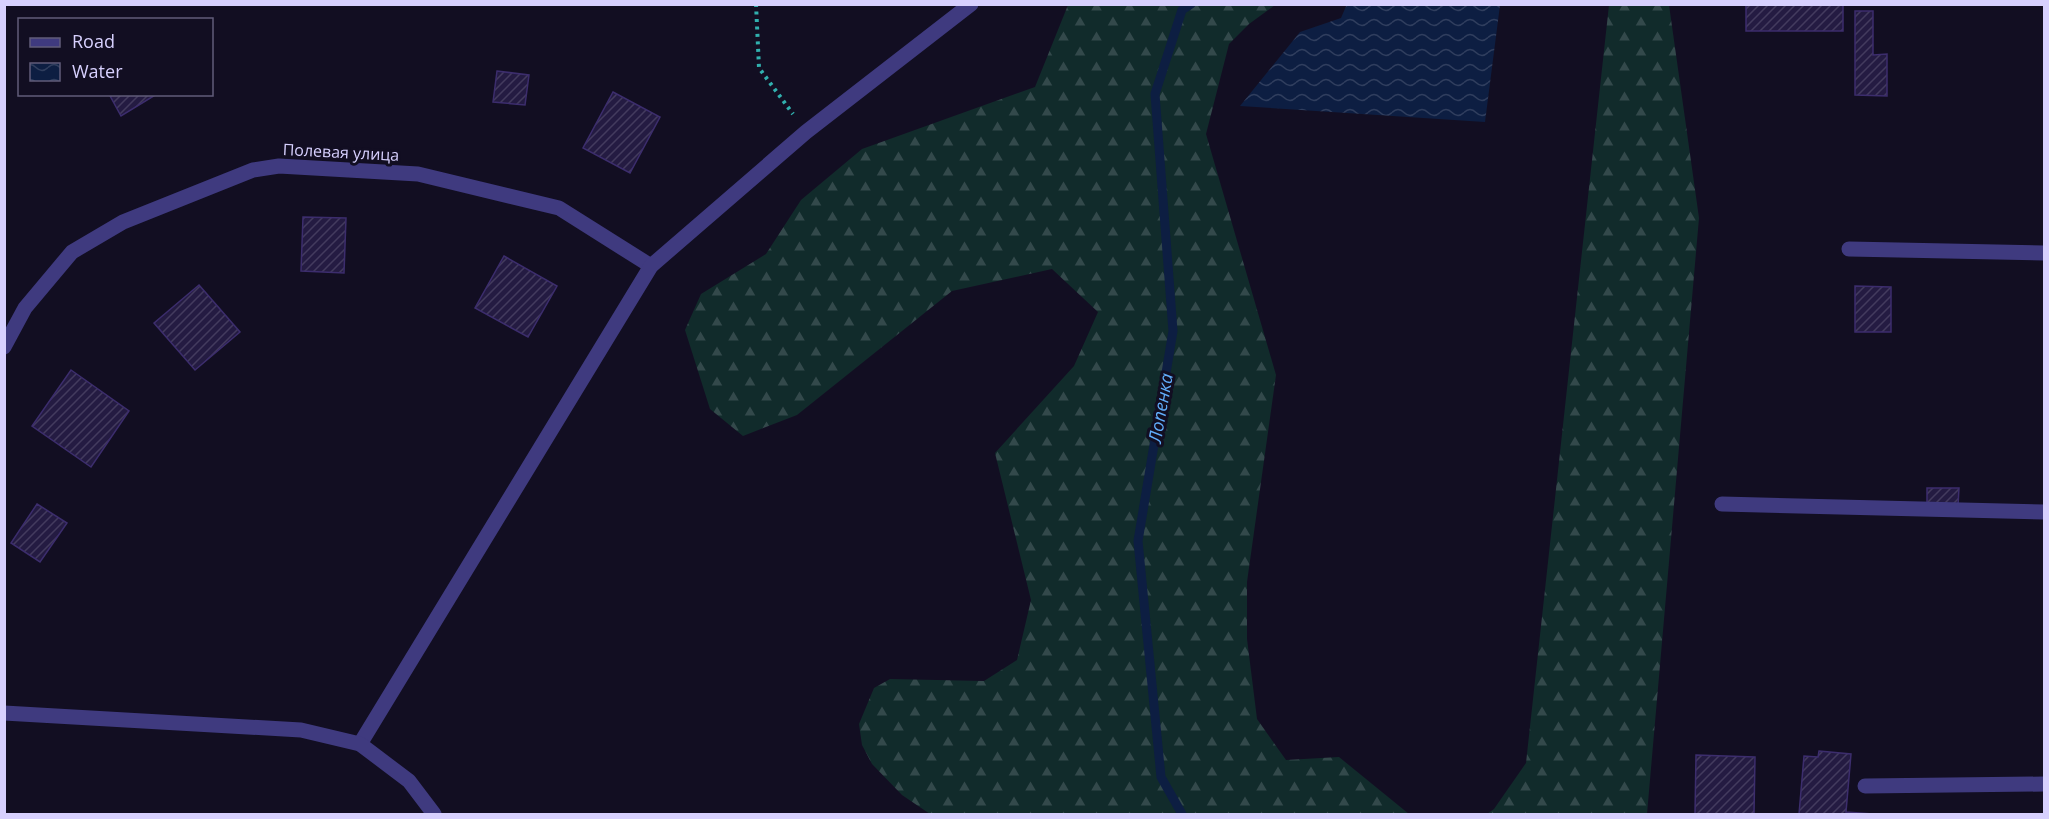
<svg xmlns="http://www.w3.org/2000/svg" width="2049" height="819" font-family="'Open Sans',sans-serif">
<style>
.forest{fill:url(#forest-firs)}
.water{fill:url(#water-waves)}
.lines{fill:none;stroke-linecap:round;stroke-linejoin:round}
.stream{stroke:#0d1e42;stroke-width:9}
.building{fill:url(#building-hatch);stroke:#3c2d6d;stroke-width:1.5}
.path{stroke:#31b0ae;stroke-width:4;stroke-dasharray:3 4.5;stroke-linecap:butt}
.minor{stroke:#3f3a7f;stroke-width:15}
.tertiary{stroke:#3f3a7f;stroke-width:15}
.labels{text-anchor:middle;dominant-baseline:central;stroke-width:6;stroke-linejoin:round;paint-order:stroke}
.street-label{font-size:16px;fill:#d7d0fe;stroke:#120e22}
.water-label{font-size:18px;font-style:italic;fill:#61adfb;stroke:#120e22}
</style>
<defs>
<pattern id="forest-firs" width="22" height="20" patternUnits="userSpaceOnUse" patternTransform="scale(1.5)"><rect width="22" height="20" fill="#112b2b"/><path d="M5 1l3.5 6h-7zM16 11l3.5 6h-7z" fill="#33494b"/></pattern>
<pattern id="water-waves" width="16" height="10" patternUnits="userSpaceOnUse" patternTransform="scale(1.5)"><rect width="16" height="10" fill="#0d1e42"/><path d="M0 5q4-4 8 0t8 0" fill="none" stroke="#303e5e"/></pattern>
<pattern id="building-hatch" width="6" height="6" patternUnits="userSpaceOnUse" patternTransform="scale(1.5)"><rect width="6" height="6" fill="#241b42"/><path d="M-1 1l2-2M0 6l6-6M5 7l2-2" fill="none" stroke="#433b5e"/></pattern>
</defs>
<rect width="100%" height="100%" fill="#120e22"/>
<g class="forest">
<polygon points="1068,5 1275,5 1249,24 1229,44 1206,134 1276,375 1247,582 1247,639 1257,719 1286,760 1339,757 1409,814 930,814 902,795 872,764 862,745 859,724 874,688 890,679 984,681 1017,660 1031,600 995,453 1074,366 1098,312 1052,269 952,291 797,415 743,436 710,409 685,330 701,294 766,254 801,200 862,149 1035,87"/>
<polygon points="1609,5 1669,5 1699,218 1647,814 1487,814 1494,809 1526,763"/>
</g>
<polygon class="water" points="1347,4 1500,5 1485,122 1240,106 1300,32 1341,18"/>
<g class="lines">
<polyline class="stream" points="1182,814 1161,777 1138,541 1173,331 1155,94 1182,10 1191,4"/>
</g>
<g class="building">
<rect x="1746" y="4" width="97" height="27"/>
<polygon points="1855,11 1873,11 1873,55 1887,54 1887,96 1855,95"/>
<polygon points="497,71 529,75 525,105 493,102"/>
<polygon points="613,92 660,117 630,173 583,148"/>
<polygon points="109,94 157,94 121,116"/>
<polygon points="303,217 346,218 344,273 301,271"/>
<polygon points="504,256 557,286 528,337 475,308"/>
<polygon points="199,285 240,332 195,370 154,323"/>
<polygon points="1855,286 1891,287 1891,332 1855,332"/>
<polygon points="71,370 129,411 91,467 32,426"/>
<polygon points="1927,488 1959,488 1958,506 1927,506"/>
<polygon points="37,504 67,523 40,562 11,543"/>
<polygon points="1819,751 1851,754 1846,812 1873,814 1799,814 1804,756 1818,757"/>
<polygon points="1696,755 1755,757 1754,814 1695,814"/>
</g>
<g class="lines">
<polyline class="path" points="756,4 759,68 793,114"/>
<g class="minor">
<polyline points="1849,249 2044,253"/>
<polyline points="4,347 25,308 72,252 123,222 253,170 279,166 418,174 559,208 651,266"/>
<polyline points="1722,504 2044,512"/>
<polyline points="360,744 651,266 806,132 971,4"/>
<polyline points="1865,786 2044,784"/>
</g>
<polyline class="tertiary" points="4,713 301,730 360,744 409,781 434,814"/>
</g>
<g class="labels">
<g class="street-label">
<text transform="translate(341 152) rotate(3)">Полевая улица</text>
</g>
<g class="water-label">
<text transform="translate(1160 408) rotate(-80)">Лопенка</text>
</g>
</g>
<rect width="2049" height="819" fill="none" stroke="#d7d0fe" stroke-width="12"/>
<rect x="18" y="18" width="195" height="78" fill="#120e22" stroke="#615c7a" stroke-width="1.5"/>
<rect x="30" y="38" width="30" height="9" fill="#3f3a7f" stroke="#615c7a" stroke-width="1.5"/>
<text x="72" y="48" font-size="18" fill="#d7d0fe">Road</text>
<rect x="30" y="63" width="30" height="18" fill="url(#water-waves)" stroke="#615c7a" stroke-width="1.5"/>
<text x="72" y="78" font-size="18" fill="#d7d0fe">Water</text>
</svg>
